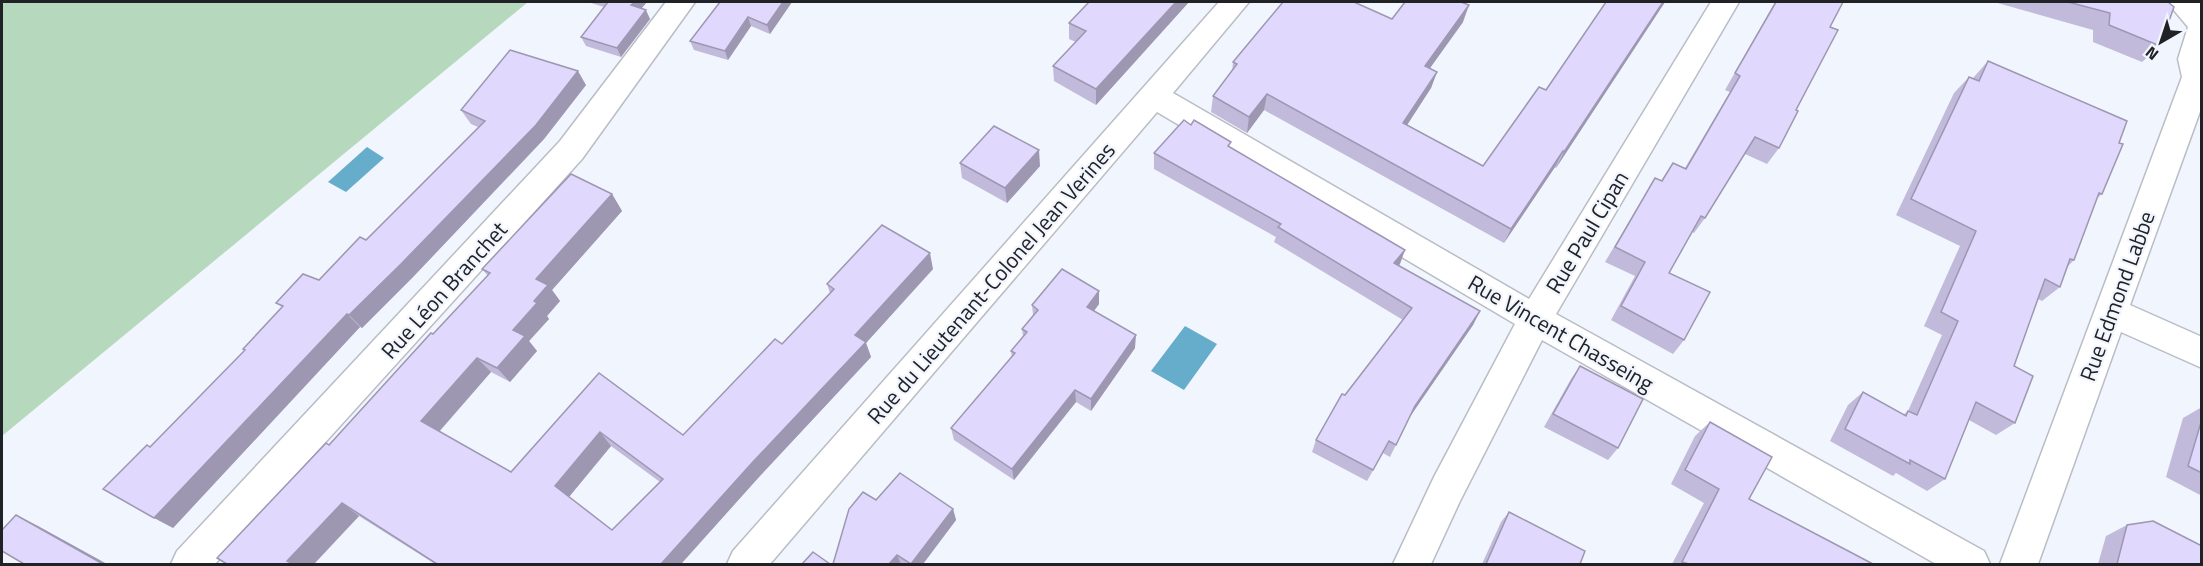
<svg xmlns="http://www.w3.org/2000/svg" width="2203" height="566" font-family="'Titillium Web',sans-serif">
<style>
.green{fill:#b6d8bd}
.water{fill:#66adcb}
.lines{fill:none;stroke-linecap:round;stroke-linejoin:round}
.minor-casing{stroke:#b9bdc5;stroke-width:3}
.minor{fill:#fff;fill-rule:evenodd}
.wall{fill:#c1bada;fill-rule:evenodd}
.shaded-wall{fill:#9d97b1}
.building{fill:#e0d8fd;stroke:#9d97b1;stroke-width:1.5;fill-rule:evenodd}
.labels{text-anchor:middle;dominant-baseline:central;stroke-width:4.5;stroke-linejoin:round;paint-order:stroke}
.street-label{font-size:22px;fill:#202225;stroke:#f1f5fd}
</style>
<rect width="100%" height="100%" fill="#f1f5fd"/>
<polygon class="green" points="2,2 528,2 2,436"/>
<g class="water">
<polygon points="367,147 384,158 346,192 328,182"/>
<polygon points="1185,326 1217,344 1184,390 1151,371"/>
</g>
<g class="lines">
<defs>
<g id="minor">
<polygon points="666,2 695,2 582,159 215,564 171,564 177,551 560,141"/>
<polygon points="1219,2 1249,2 1173,93 1529,299 1711,2 1739,2 1556,314 1984,551 1990,564 1936,564 1542,340 1460,501 1431,564 1393,564 1434,477 1515,324 1157,112 770,564 727,564 733,551"/>
<polygon points="2167,2 2198,2 2202,5 2202,106 2130,305 2202,337 2202,368 2121,332 2038,564 2000,564 2182,77 2178,59 2188,27"/>
</g>
</defs>
<use href="#minor" class="minor-casing"/>
<use href="#minor" class="minor"/>
</g>
<g class="wall">
<polygon points="588,2 647,2 641,8 650,19 621,57 586,46 581,37 604,7"/>
<polygon points="720,2 792,2 770,34 751,26 728,60 694,50 690,41"/>
<polygon points="1089,2 1189,2 1096,105 1054,81 1053,66 1076,42 1069,39 1069,23"/>
<polygon points="1606,2 1665,2 1556,168 1555,167 1504,243 1264,110 1247,133 1211,112 1213,96 1232,72 1233,62 1463,22 1430,68 1437,72 1431,88 1407,125 1483,166 1546,90"/>
<polygon points="1775,2 1843,2 1830,27 1779,148 1767,164 1745,154 1705,218 1694,233 1692,232 1669,273 1684,340 1673,354 1611,320 1635,276 1605,262 1655,178 1661,181 1673,163 1685,168 1730,92 1725,90"/>
<polygon points="1994,2 2168,2 2160,46 2142,62 2093,42 2093,30"/>
<polygon points="1988,61 2119,143 2102,194 2096,199 2074,260 2068,266 2060,287 2042,301 2038,299 2014,366 2015,423 1996,435 1969,420 1945,479 1927,491 1896,473 1893,476 1830,441 1848,405 1863,392 1903,415 1908,411 1942,335 1924,326 1960,246 1896,215 1954,93 1969,77 1973,78"/>
<polygon points="586,85 544,139 413,277 362,328 360,327 173,528 150,447 245,351 243,349 282,307 276,303 319,280 366,240 478,127 471,124 461,110"/>
<polygon points="1191,125 1405,250 1398,266 1480,311 1473,325 1409,418 1390,457 1383,453 1367,481 1312,452 1316,440 1345,395 1403,320 1274,242 1276,237 1154,169 1154,153"/>
<polygon points="960,163 1040,166 1007,203 962,178"/>
<path d="M612,194L622,211L552,290L560,301L547,316L549,319L529,341L537,351L510,382L491,372L439,432L511,472L599,373L683,435L782,344L830,293L827,284L933,269L866,343L871,357L759,477L681,564H435L359,516L314,564L329,445L488,276L482,269ZM611,446L660,482L612,530L569,497Z"/>
<polygon points="1099,291 1099,304 1094,311 1135,348 1091,411 1076,402 1014,480 954,440 951,428 1012,357 1011,351 1023,337 1022,329 1033,315 1032,305"/>
<polygon points="1580,366 1618,448 1608,460 1544,427 1571,379"/>
<polygon points="2202,407 2202,496 2166,477 2183,418"/>
<polygon points="1710,422 1749,499 1873,564 1672,564 1704,503 1671,484 1695,436"/>
<polygon points="876,500 953,509 956,520 923,564 833,564"/>
<polygon points="1509,512 1580,564 1482,564 1501,522"/>
<polygon points="2127,525 2202,564 2098,564 2106,536"/>
</g>
<g class="shaded-wall">
<polygon points="635,2 647,2 636,15 631,5"/>
<polygon points="783,2 792,2 770,34 767,25"/>
<polygon points="1176,2 1189,2 1096,105 1096,89"/>
<polygon points="1663,2 1665,2 1556,168 1564,152"/>
<polygon points="1469,5 1463,22 1420,82 1425,66"/>
<polygon points="646,10 650,19 621,57 617,48"/>
<polygon points="748,17 751,26 728,60 725,51"/>
<polygon points="578,71 586,85 544,139 413,277 362,328 349,315"/>
<polygon points="1437,72 1431,88 1398,139 1403,123"/>
<polygon points="1267,94 1264,110 1247,133 1249,117"/>
<polygon points="1039,150 1040,166 1007,203 1005,188"/>
<polygon points="1563,151 1555,167 1504,243 1511,229"/>
<polygon points="612,194 622,211 552,290 560,301 547,316 549,319 529,341 537,351 510,382 497,368 513,330 534,301 536,279"/>
<polygon points="1405,250 1400,264 1389,278 1394,263"/>
<polygon points="930,253 933,269 866,343 871,357 759,477 681,564 661,564 855,335"/>
<polygon points="1099,291 1099,304 1087,320 1087,307"/>
<polygon points="1480,311 1473,325 1409,418 1415,406"/>
<polygon points="347,314 360,327 173,528 154,518"/>
<polygon points="1136,335 1135,348 1091,411 1091,399"/>
<polygon points="477,358 491,372 436,435 421,421"/>
<polygon points="1075,390 1076,402 1014,480 1012,469"/>
<polygon points="600,432 611,446 568,498 555,486"/>
<polygon points="342,503 359,516 314,564 293,564 287,561"/>
<polygon points="953,509 956,520 923,564 911,564"/>
<polygon points="16,515 38,526 107,564 103,564"/>
<polygon points="897,555 901,564 889,564"/>
</g>
<g class="building">
<polygon points="608,2 635,2 631,5 646,10 617,48 581,37"/>
<polygon points="720,2 783,2 767,25 748,17 725,51 690,41"/>
<polygon points="1089,2 1176,2 1096,89 1053,66 1086,31 1069,23"/>
<polygon points="1283,2 1354,2 1392,19 1405,2 1461,2 1469,5 1425,66 1437,72 1403,123 1483,166 1539,87 1546,90 1606,2 1663,2 1564,152 1563,151 1511,229 1267,94 1249,117 1213,96 1237,64 1233,62"/>
<polygon points="1776,2 1843,2 1830,27 1838,30 1796,110 1798,111 1779,148 1755,137 1705,218 1701,216 1669,273 1710,292 1684,340 1621,306 1645,262 1615,247 1655,178 1662,181 1673,163 1686,169 1740,76 1735,73"/>
<polygon points="2068,2 2168,2 2174,7 2160,46 2109,25 2110,13"/>
<polygon points="510,50 578,71 536,125 401,264 349,315 347,314 154,518 103,489 147,445 150,447 245,350 243,349 283,306 276,303 303,274 319,280 360,237 366,240 485,121 461,110"/>
<polygon points="1988,61 2127,121 2119,143 2123,144 2102,194 2099,193 2074,260 2070,259 2060,287 2045,279 2014,366 2033,376 2015,423 1976,402 1945,479 1910,460 1910,464 1845,429 1863,392 1906,416 1908,411 1917,415 1958,321 1941,312 1976,231 1911,199 1969,77 1979,81"/>
<polygon points="1184,120 1191,125 1194,120 1231,142 1228,146 1405,250 1394,263 1480,311 1415,406 1396,445 1389,441 1373,470 1316,440 1342,394 1345,395 1412,308 1278,227 1281,224 1154,153"/>
<polygon points="994,126 1039,150 1005,188 960,163"/>
<path d="M571,174L612,194L536,279L548,285L534,301L537,303L513,330L525,336L497,368L477,358L421,421L511,472L599,373L683,435L775,339L782,344L834,289L827,284L882,225L930,253L855,335L866,342L751,464L661,564H437L342,503L287,561L293,564H227L217,558L326,443L329,445L431,333L433,334L490,273L482,269ZM600,432L663,479L612,530L555,486Z"/>
<polygon points="1062,269 1099,291 1087,307 1136,335 1091,399 1075,390 1012,469 951,428 1015,353 1011,351 1027,332 1022,329 1038,310 1032,305"/>
<polygon points="1580,366 1643,399 1618,448 1553,414"/>
<polygon points="2202,419 2202,473 2188,466"/>
<polygon points="1710,422 1772,457 1749,499 1873,564 1689,564 1682,562 1719,489 1685,470"/>
<polygon points="900,473 953,509 911,564 897,555 889,564 833,564 849,509 863,492 876,500"/>
<polygon points="1509,512 1585,551 1580,564 1486,564"/>
<polygon points="16,515 103,564 24,564 2,551 2,530"/>
<polygon points="2153,521 2202,546 2202,564 2117,564 2127,525"/>
<polygon points="813,552 830,564 802,564"/>
</g>
<g class="labels">
<g class="street-label">
<text transform="translate(1587 232) rotate(-59)">Rue Paul Cipan</text>
<text transform="translate(991 283) rotate(-49)">Rue du Lieutenant-Colonel Jean Verines</text>
<text transform="translate(444 290) rotate(-48)">Rue Léon Branchet</text>
<text transform="translate(2117 296) rotate(-70)">Rue Edmond Labbe</text>
<text transform="translate(1561 333) rotate(30)">Rue Vincent Chasseing</text>
</g>
</g>
<rect width="2203" height="566" fill="none" stroke="#202225" stroke-width="6"/>
<g transform="translate(2161 42) rotate(219)" stroke="#f1f5fd" stroke-width="4.5" paint-order="stroke">
<path d="M0-4.5L10 22L0 15L-10 22Z" fill="#202225"/>
<text y="-9" font-size="16" font-weight="bold" text-anchor="middle" fill="#202225">N</text>
</g>
</svg>
